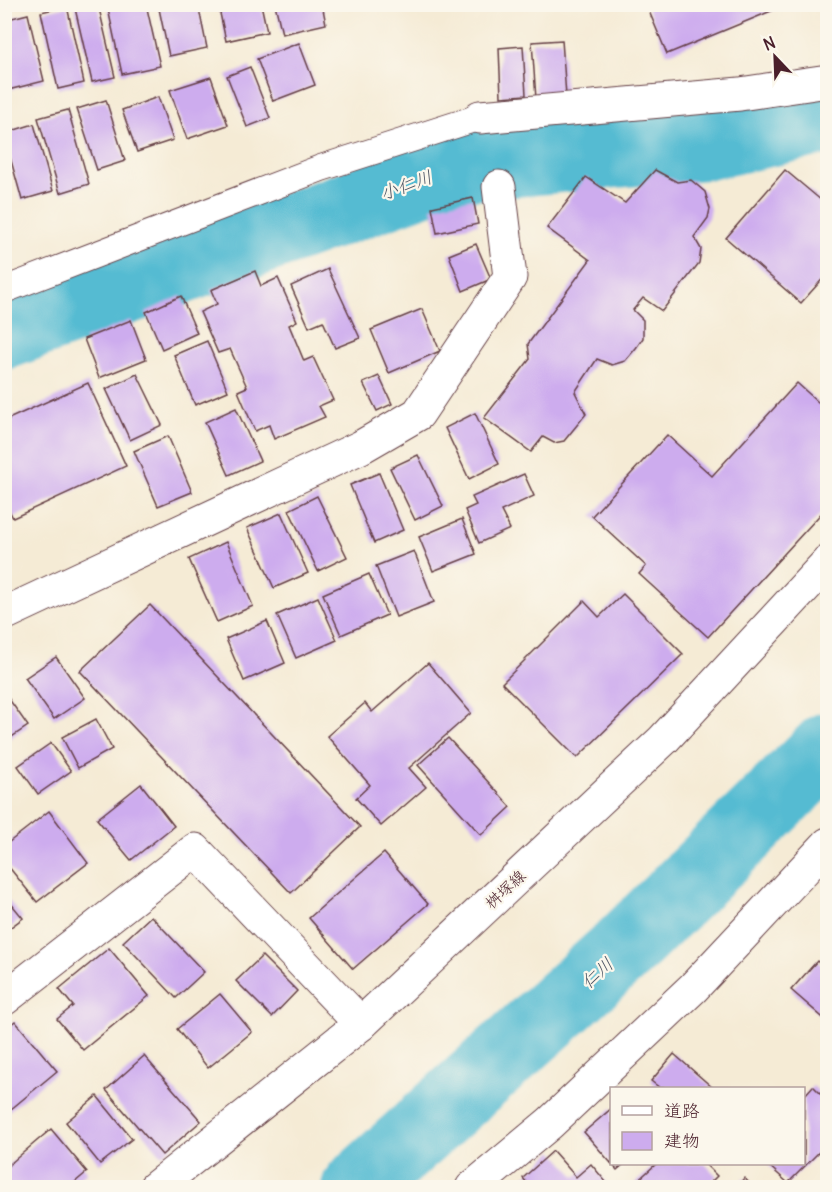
<svg xmlns="http://www.w3.org/2000/svg" width="832" height="1192" font-family="Delius,'Klee One',sans-serif">
<style>
.lines{fill:none;stroke-linecap:round;stroke-linejoin:round}
.river{stroke:#54bbd2;stroke-width:72}
.building{fill:#cdacee}
.pedestrian-casing{stroke:#643e44;stroke-width:28}
.minor-casing{stroke:#643e44;stroke-width:35}
.pedestrian{stroke:#fff;stroke-width:26}
.minor{stroke:#fff;stroke-width:33}
.labels{text-anchor:middle;dominant-baseline:central;stroke-width:4.5;stroke-linejoin:round;paint-order:stroke}
.street-label{font-size:16px;fill:#4a1f2b;stroke:#fbf7ec}
.water-label{font-size:18px;font-style:italic;fill:#4e5665;stroke:#fbf7ec}
</style>
<rect width="100%" height="100%" fill="#fbf7ec"/>
<filter id="ink" filterUnits="userSpaceOnUse"><feTurbulence type="fractalNoise" baseFrequency=".0167" numOctaves="2"/><feDisplacementMap in="SourceGraphic" scale="12" xChannelSelector="R" yChannelSelector="G"/><feConvolveMatrix kernelMatrix="1 2 1 2 8 2 1 2 1" color-interpolation-filters="sRGB"/></filter>
<filter id="wash" filterUnits="userSpaceOnUse"><feTurbulence type="fractalNoise" baseFrequency=".008" numOctaves="4" result="noise"/><feDisplacementMap in="SourceGraphic" scale="24" xChannelSelector="R" yChannelSelector="G"/><feGaussianBlur stdDeviation="1.35" result="paint"/><feColorMatrix in="noise" values="0 0 0 0 0 0 0 0 0 0 0 0 0 0 0 0 0 1.4 0 .05"/><feComposite in="paint" operator="in"/></filter>
<g filter="url(#wash)">
<rect width="100%" height="100%" fill="#f5ebd5"/>
<g class="lines">
<g class="river">
<polyline points="4,334 459,166 707,144 828,118"/>
<polyline points="357,1188 623,949 828,748"/>
</g>
</g>
<g id="blocks">
<g class="building">
<polygon points="74,4 98,4 115,77 92,82"/>
<polygon points="107,4 146,4 160,66 122,74"/>
<polygon points="158,4 198,4 207,48 169,56"/>
<polygon points="218,4 261,4 267,32 226,41"/>
<polygon points="275,4 322,4 326,24 282,34"/>
<polygon points="646,4 775,4 776,9 667,54"/>
<polygon points="67,6 84,83 58,89 41,12"/>
<polygon points="28,14 44,81 8,90 4,76 4,20"/>
<polygon points="562,40 566,96 536,99 532,42"/>
<polygon points="299,43 315,85 273,101 257,59"/>
<polygon points="523,46 526,95 501,97 499,48"/>
<polygon points="250,67 270,118 247,127 227,76"/>
<polygon points="211,77 228,125 187,139 170,90"/>
<polygon points="158,97 173,140 137,152 122,110"/>
<polygon points="106,100 125,161 97,170 77,109"/>
<polygon points="68,110 89,184 60,193 38,118"/>
<polygon points="34,124 53,191 22,200 5,139 5,133"/>
<polygon points="655,170 677,182 691,180 705,192 710,209 708,218 694,237 701,249 699,263 662,311 643,298 633,310 643,320 643,338 636,348 625,361 612,365 597,359 575,392 586,414 564,441 554,443 543,437 531,452 484,418 530,359 528,344 590,260 547,228 586,177 625,203"/>
<polygon points="785,170 828,206 828,273 801,303 726,238"/>
<polygon points="473,198 478,224 437,233 432,207"/>
<polygon points="476,244 491,279 463,291 449,255"/>
<polygon points="328,269 360,338 335,348 323,321 309,327 291,286"/>
<polygon points="255,271 261,286 278,278 297,321 289,325 304,361 313,357 333,400 319,406 325,417 274,439 269,425 255,431 238,391 247,387 230,349 218,353 200,312 217,304 211,290"/>
<polygon points="181,296 197,333 162,349 146,312"/>
<polygon points="422,309 440,351 389,373 371,330"/>
<polygon points="131,320 146,359 99,378 84,339"/>
<polygon points="207,341 228,391 195,405 174,355"/>
<polygon points="137,374 162,425 130,440 106,389"/>
<polygon points="379,376 392,404 377,411 363,383"/>
<polygon points="88,383 126,466 13,518 4,500 4,421"/>
<polygon points="797,383 828,411 828,506 708,637 639,574 646,566 592,516 667,435 712,476"/>
<polygon points="236,408 260,461 229,475 205,422"/>
<polygon points="475,413 499,464 469,479 445,428"/>
<polygon points="168,436 192,492 158,506 134,451"/>
<polygon points="418,455 443,506 415,520 390,468"/>
<polygon points="379,473 403,530 374,543 350,485"/>
<polygon points="524,474 534,496 501,511 510,529 479,543 465,510 476,505 472,497"/>
<polygon points="317,496 347,557 318,571 289,510"/>
<polygon points="281,513 308,573 274,588 247,528"/>
<polygon points="462,519 476,554 433,571 419,537"/>
<polygon points="226,542 253,606 217,622 189,559"/>
<polygon points="414,551 434,602 396,617 376,566"/>
<polygon points="369,574 387,615 341,635 323,594"/>
<polygon points="623,594 683,654 577,758 502,683 584,601 599,617"/>
<polygon points="318,597 337,640 296,658 277,615"/>
<polygon points="150,605 360,827 291,893 80,671"/>
<polygon points="267,621 285,663 244,681 226,639"/>
<polygon points="56,657 85,698 54,719 25,678"/>
<polygon points="428,663 471,713 409,768 426,787 381,826 356,798 370,785 327,736 365,703 372,712"/>
<polygon points="4,692 28,726 4,742"/>
<polygon points="96,719 112,749 78,768 62,737"/>
<polygon points="448,738 511,807 481,835 418,765"/>
<polygon points="51,743 71,771 38,794 18,766"/>
<polygon points="141,784 174,826 131,860 97,819"/>
<polygon points="49,811 88,863 37,902 4,861 4,846"/>
<polygon points="384,853 428,904 353,969 309,918"/>
<polygon points="4,895 23,918 4,932"/>
<polygon points="151,916 204,972 176,998 123,942"/>
<polygon points="109,948 149,996 83,1050 57,1019 73,1006 59,989"/>
<polygon points="262,956 297,991 272,1017 236,981"/>
<polygon points="817,961 828,971 828,1022 791,990"/>
<polygon points="220,994 252,1032 208,1068 177,1029"/>
<polygon points="15,1021 57,1071 4,1115 4,1030"/>
<polygon points="674,1054 713,1088 660,1088 651,1081"/>
<polygon points="144,1056 201,1121 162,1155 106,1090"/>
<polygon points="813,1086 828,1101 828,1143 788,1183 767,1164 804,1164 804,1096"/>
<polygon points="97,1096 132,1139 100,1164 66,1122"/>
<polygon points="612,1108 612,1164 624,1164 617,1170 584,1132"/>
<polygon points="51,1129 87,1172 68,1188 4,1188 4,1169"/>
<polygon points="553,1151 576,1177 591,1164 611,1188 531,1188 523,1178"/>
<polygon points="656,1164 705,1164 717,1176 705,1188 636,1188 633,1185"/>
<polygon points="744,1178 755,1188 736,1188"/>
</g>
</g>
</g>
<g filter="url(#ink)">
<use href="#blocks" fill-opacity="0" stroke="#643e44" stroke-width="1.5"/>
<g class="lines">
<defs>
<polyline id="pedestrian" points="4,290 321,168 480,117"/>
<g id="minor">
<polyline points="480,117 740,94 828,81"/>
<polyline points="4,614 361,447 418,414 510,277 499,187"/>
<polyline points="4,999 195,850 361,1024"/>
<polyline points="155,1188 361,1024 663,740 828,562"/>
<polyline points="472,1188 550,1123 693,988 828,844"/>
</g>
</defs>
<use href="#pedestrian" class="pedestrian-casing"/>
<use href="#minor" class="minor-casing"/>
<use href="#pedestrian" class="pedestrian"/>
<use href="#minor" class="minor"/>
</g>
</g>
<g class="labels">
<g class="street-label">
<text transform="translate(505 889) rotate(-43)">桝塚線</text>
</g>
<g class="water-label">
<text transform="translate(406 185) rotate(-20)">小仁川</text>
<text transform="translate(597 973) rotate(-42)">仁川</text>
</g>
</g>
<rect width="832" height="1192" fill="none" stroke="#fbf7ec" stroke-width="24"/>
<rect x="610" y="1087" width="195" height="78" fill="#fbf7ec" stroke="#b4a19f" stroke-width="1.5"/>
<rect x="622" y="1106" width="30" height="9" fill="#ffffff" stroke="#b4a19f" stroke-width="1.5"/>
<text x="664" y="1117" font-size="18" fill="#4a1f2b">道路</text>
<rect x="622" y="1132" width="30" height="18" fill="#cdacee" stroke="#b4a19f" stroke-width="1.5"/>
<text x="664" y="1147" font-size="18" fill="#4a1f2b">建物</text>
<g transform="translate(775 57) rotate(337)" stroke="#fbf7ec" stroke-width="4.5" paint-order="stroke">
<path d="M0-4.5L10 22L0 15L-10 22Z" fill="#4a1f2b"/>
<text y="-9" font-size="16" font-weight="bold" text-anchor="middle" fill="#4a1f2b">N</text>
</g>
</svg>
